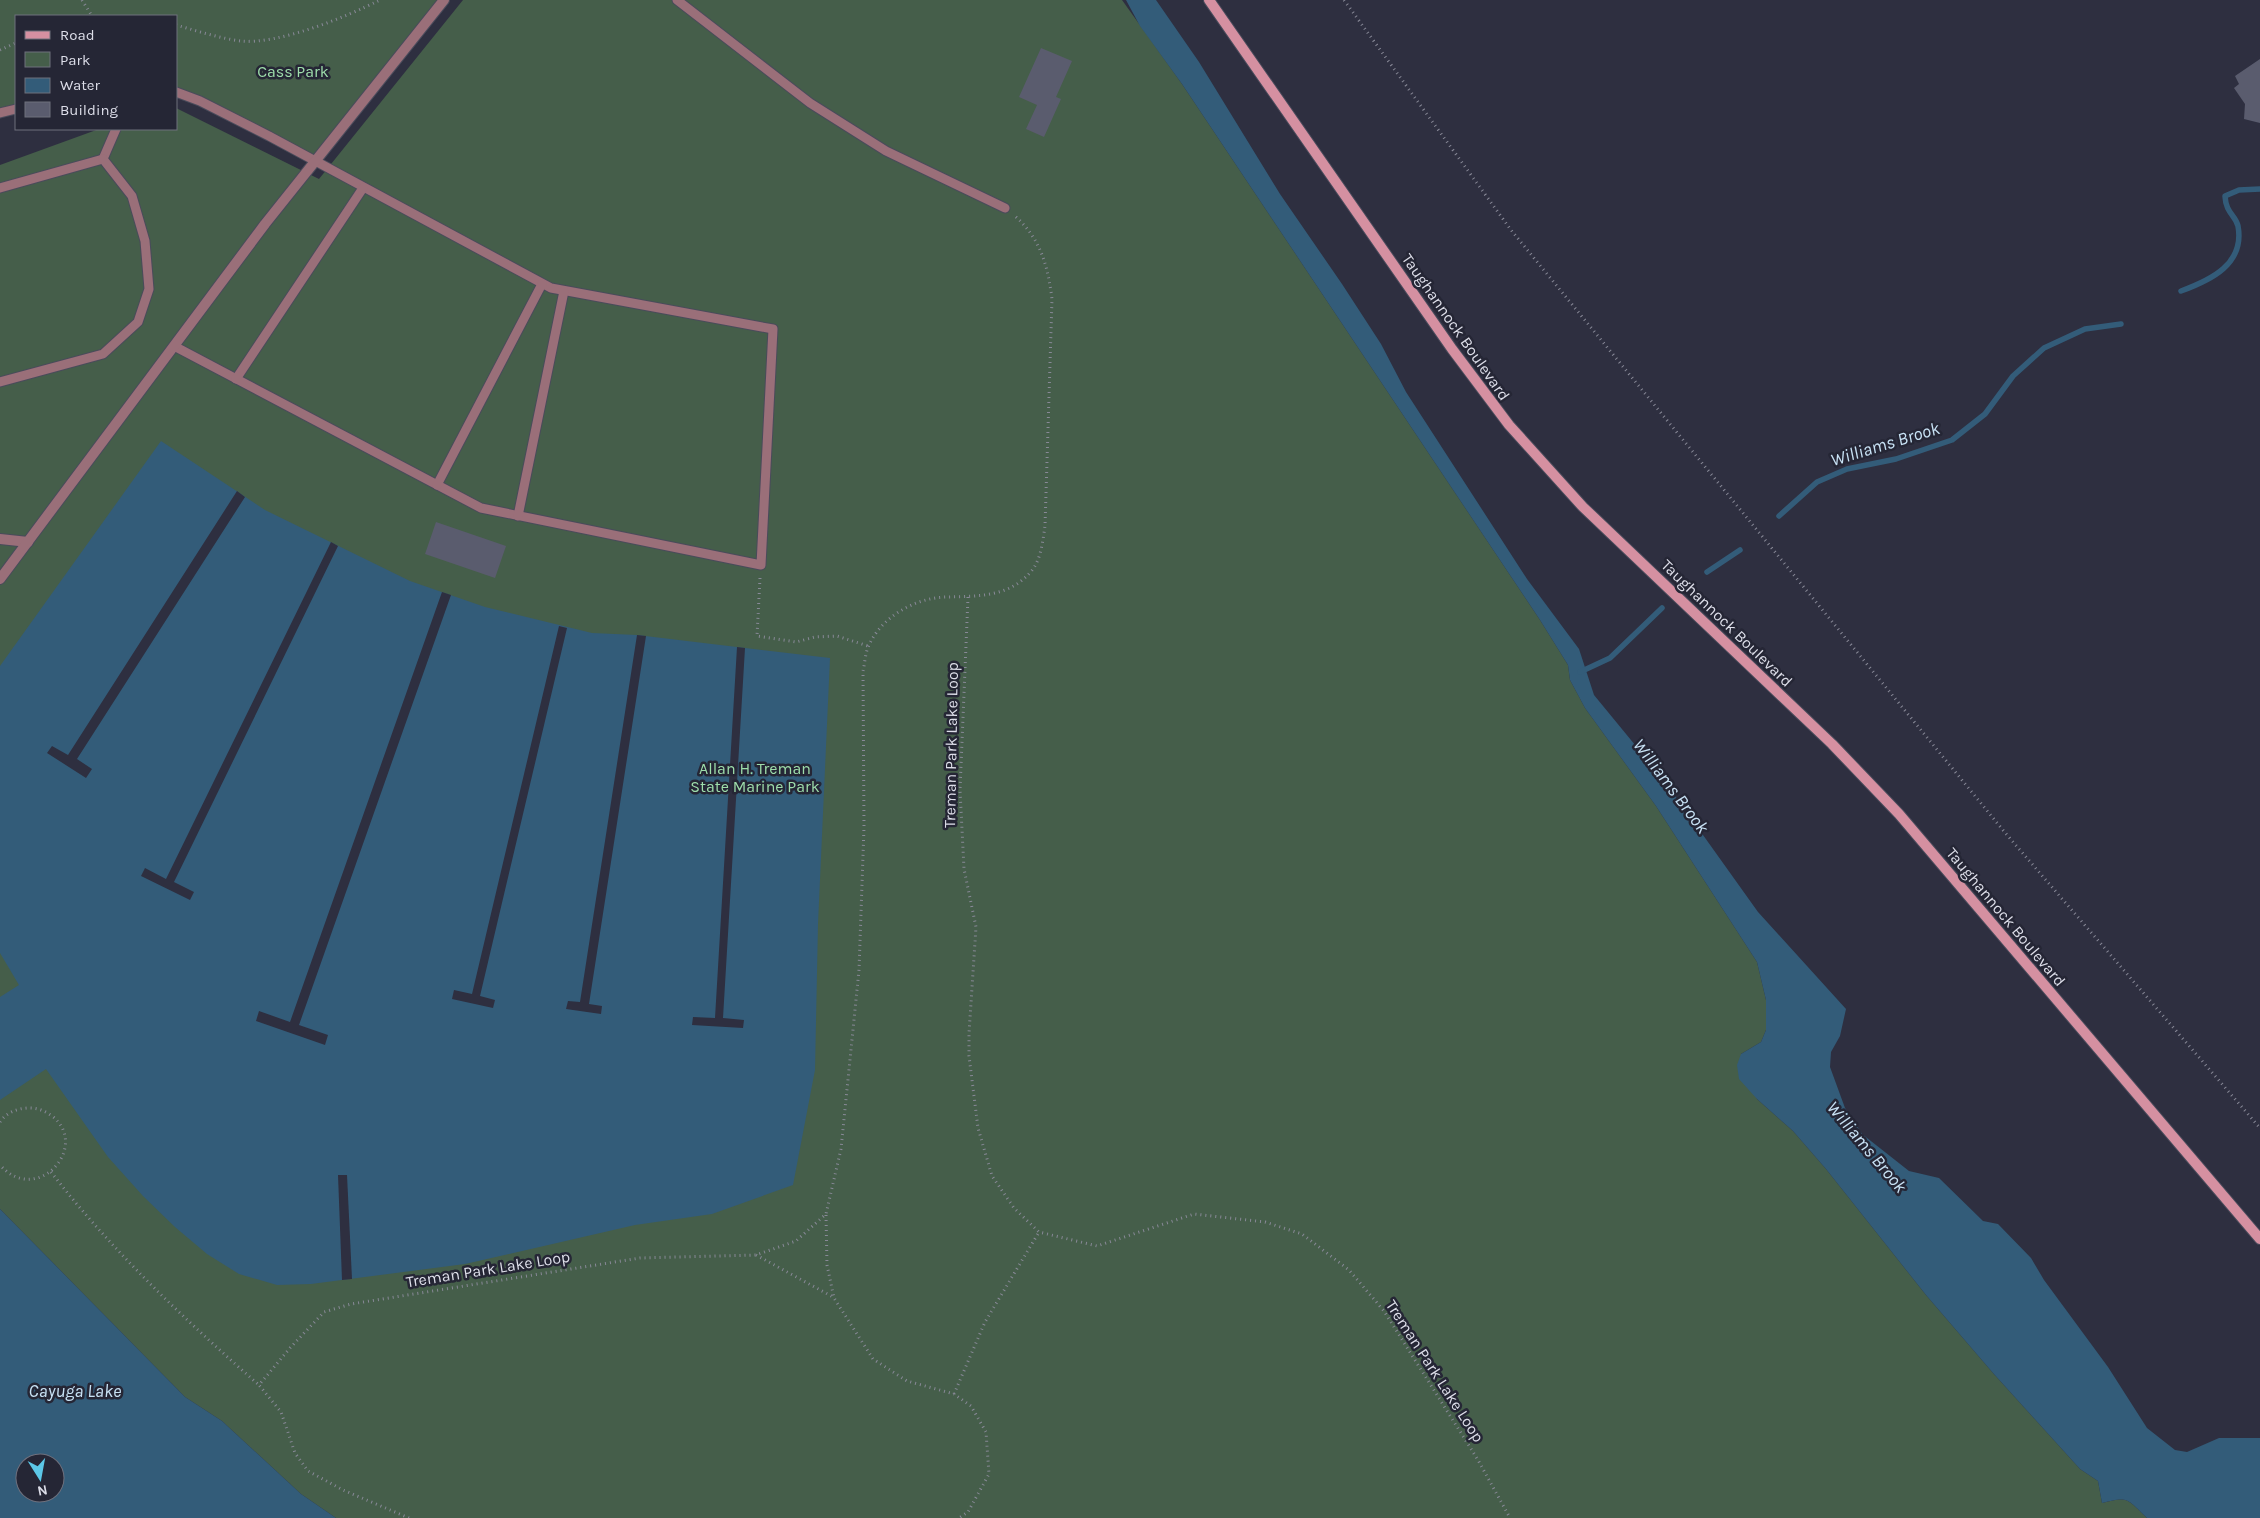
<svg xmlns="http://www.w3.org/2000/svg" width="2260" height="1518" font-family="Karla,sans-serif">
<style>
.green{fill:#455e4a}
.water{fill:#335c79;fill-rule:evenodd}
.pier{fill:#2e2f40}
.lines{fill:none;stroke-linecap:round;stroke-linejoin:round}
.stream{stroke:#335c79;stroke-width:5.5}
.building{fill:#5a5c6e}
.service-casing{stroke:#4a4b5b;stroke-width:11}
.minor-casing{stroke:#4a4b5b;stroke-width:12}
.secondary-casing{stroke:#4a4b5b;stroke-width:12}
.path{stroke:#888997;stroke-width:3;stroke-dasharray:1 4;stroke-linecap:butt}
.service{stroke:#9a6f79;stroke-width:9}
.minor{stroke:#9a6f79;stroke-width:10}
.secondary{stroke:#d590a1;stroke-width:10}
.labels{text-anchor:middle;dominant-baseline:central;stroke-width:5;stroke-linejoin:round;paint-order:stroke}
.park-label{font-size:16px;fill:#9edeab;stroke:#252635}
.street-label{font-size:16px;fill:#dddee9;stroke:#252635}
.water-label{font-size:18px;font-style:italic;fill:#c8e2f5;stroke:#252635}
</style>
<rect width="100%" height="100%" fill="#2e2f40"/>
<g class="green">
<polygon points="0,0 443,0 314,161 176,93 176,16 16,16 16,109 0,114"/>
<path d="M463,0H1122L1182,84L1540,620L1568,665L1570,680L1585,708L1656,806L1757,962L1766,1000V1030L1761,1042L1741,1054L1757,1099L1793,1131L1826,1169L1926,1295L1993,1373L2080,1469L2098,1481L2102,1503C2129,1496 2127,1499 2147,1518H336L301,1494L222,1421L185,1397L0,1209V165L99,129H176V108L319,179Z"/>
</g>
<g class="water">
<path d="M1126,0H1156L1199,62L1280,194L1342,284L1381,344L1406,392L1527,579L1579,649L1594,695L1663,779L1758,912L1846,1009L1840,1036L1831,1052L1830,1067L1845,1108L1862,1134L1909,1171L1939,1178L1983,1221L1998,1224L2031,1258L2044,1280L2108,1367L2147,1428L2175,1450L2187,1452L2219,1438H2260V1518H2147C2127,1499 2129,1496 2102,1503L2098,1481L2080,1469L1993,1373L1926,1295L1826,1169L1793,1131L1757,1099L1739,1079L1737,1065L1741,1054L1761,1042L1766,1030V1000L1757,962L1656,806L1585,708L1570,680L1568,665L1540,620L1182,84L1140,26Z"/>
<polygon points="161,441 265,510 410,581 485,607 592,633 637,635 830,658 818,924 815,1070 793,1185 712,1214 635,1225 465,1264 311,1284 277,1285 239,1274 207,1254 175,1227 143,1196 108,1157 46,1069 0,1100 0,997 19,985 0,953 0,666"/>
<path d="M0,1209L185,1397L222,1421L301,1494L336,1518H0ZM25,1463H55V1493H25Z"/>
</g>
<g class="pier">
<polygon points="237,491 245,497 77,759 92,769 86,778 47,753 52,746 68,755"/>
<polygon points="331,542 338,546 174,882 194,892 190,900 141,876 145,868 166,879"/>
<polygon points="442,592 451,595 299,1025 328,1035 325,1045 256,1021 259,1011 290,1022"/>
<polygon points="559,626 567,628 480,996 495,1000 493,1008 452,999 454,990 472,994"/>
<polygon points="637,635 646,636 589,1004 602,1006 601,1014 566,1009 568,1001 580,1002"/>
<polygon points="737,647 745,648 723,1018 744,1020 743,1028 692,1025 693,1017 715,1018"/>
<polygon points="338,1175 347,1175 352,1279 342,1280"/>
</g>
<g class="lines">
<g class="stream">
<path d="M2181,291C2211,280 2245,264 2238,226C2235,214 2226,214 2225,196L2239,190L2260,189"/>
<polyline points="1779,516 1817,482 1847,469 1896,459 1952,440 1985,414 2013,376 2044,348 2085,329 2121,324"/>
<polyline points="1707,572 1740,550"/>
<polyline points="1580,672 1610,658 1662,608"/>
</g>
</g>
<g class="building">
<polygon points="1041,48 1072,61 1056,97 1061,99 1044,137 1026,129 1037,105 1019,97"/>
<polygon points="2260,59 2260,123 2244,119 2245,104 2234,88 2239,84 2235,76"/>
<polygon points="436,522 506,546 495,578 425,554"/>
</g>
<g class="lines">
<defs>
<g id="service">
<polyline points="677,0 810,103 886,151 1005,208"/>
<polyline points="0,113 16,109"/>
<polyline points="103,159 116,129"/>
<polyline points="0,188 103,159"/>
<polyline points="174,346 481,508 761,565 773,329 551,288 269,136 200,101 176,92"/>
<polyline points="236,379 363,188"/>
<polyline points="0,382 103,354 138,322 149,289 145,241 132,196 103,159"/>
<polyline points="437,485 542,284"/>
<polyline points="518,516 564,291"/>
</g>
<g id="minor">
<polyline points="0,539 28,542"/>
<polyline points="0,579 265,224 444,0"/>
</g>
<polyline id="secondary" points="1209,0 1452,349 1509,425 1583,507 1832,744 1899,814 2260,1239"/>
</defs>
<use href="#service" class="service-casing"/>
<use href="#minor" class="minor-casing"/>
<use href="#secondary" class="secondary-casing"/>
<g class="path">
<polyline points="82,0 92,16"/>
<polyline points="1344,0 1511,230 2007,835 2260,1128"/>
<path d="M176,25C197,31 219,38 240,41C278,45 346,17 380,0"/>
<polyline points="0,50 16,43"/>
<polyline points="760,578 757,636 796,642 815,637 837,636 868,646"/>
<polyline points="968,597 960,790 964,869 976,927 969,1033 969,1056 978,1128 992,1176 1014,1208 1039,1232 1097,1246 1194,1214 1265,1222 1302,1234 1349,1270 1384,1311 1478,1460 1510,1518"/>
<path d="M0,1122C7,1112 18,1108 30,1108C38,1108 45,1111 52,1116C91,1146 37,1207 0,1165"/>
<path d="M51,1172C112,1251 185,1320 259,1385"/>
<polyline points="826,1215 827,1265 834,1298 873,1359 907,1381 954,1394 971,1406 986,1432 989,1474 968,1512 959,1518"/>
<polyline points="756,1255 833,1297"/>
<polyline points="954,1394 985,1322 1039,1232"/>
<path d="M409,1518L343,1490L308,1471L295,1453L281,1412L259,1385L290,1348L324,1312L351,1304L640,1258L756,1255L796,1241L826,1214L841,1149L859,970L864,827L863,671C865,663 865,653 869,645C882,617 914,598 946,597C977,596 1011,598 1033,569C1041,558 1043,540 1045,526L1052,299C1048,267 1041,239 1015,216"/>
</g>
<use href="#service" class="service"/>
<use href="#minor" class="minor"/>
<use href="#secondary" class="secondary"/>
</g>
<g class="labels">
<g class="park-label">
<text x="293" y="71">Cass Park</text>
<text x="755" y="768">Allan H. Treman<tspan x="755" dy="18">State Marine Park</tspan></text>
</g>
<g class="street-label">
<text transform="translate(1456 327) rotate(55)">Taughannock Boulevard</text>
<text transform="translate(1727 623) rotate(44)">Taughannock Boulevard</text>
<text transform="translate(951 745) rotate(-89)">Treman Park Lake Loop</text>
<text transform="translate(2006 917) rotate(50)">Taughannock Boulevard</text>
<text transform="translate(488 1269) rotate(-9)">Treman Park Lake Loop</text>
<text transform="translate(1435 1371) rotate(57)">Treman Park Lake Loop</text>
</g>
<g class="water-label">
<text transform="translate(1885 444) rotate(-17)">Williams Brook</text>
<text transform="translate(1671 786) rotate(53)">Williams Brook</text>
<text transform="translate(1867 1147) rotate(50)">Williams Brook</text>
<text x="75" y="1391">Cayuga Lake</text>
</g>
</g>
<rect x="15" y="15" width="162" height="115" fill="#252635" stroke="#6f707d"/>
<rect x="25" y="31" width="25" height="8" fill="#d590a1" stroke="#6f707d"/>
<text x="60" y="40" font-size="15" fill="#dddee9">Road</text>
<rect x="25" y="52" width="25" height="15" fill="#455e4a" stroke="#6f707d"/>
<text x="60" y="65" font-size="15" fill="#dddee9">Park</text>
<rect x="25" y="78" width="25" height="15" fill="#335c79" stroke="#6f707d"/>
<text x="60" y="90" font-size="15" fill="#dddee9">Water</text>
<rect x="25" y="102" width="25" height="15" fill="#5a5c6e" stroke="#6f707d"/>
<text x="60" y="115" font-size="15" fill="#dddee9">Building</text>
<g transform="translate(40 1478) rotate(169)"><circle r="24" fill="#252635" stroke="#6f707d"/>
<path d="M0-4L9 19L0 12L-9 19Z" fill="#5cc7e7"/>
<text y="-8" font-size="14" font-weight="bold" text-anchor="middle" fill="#dddee9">N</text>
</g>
</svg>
